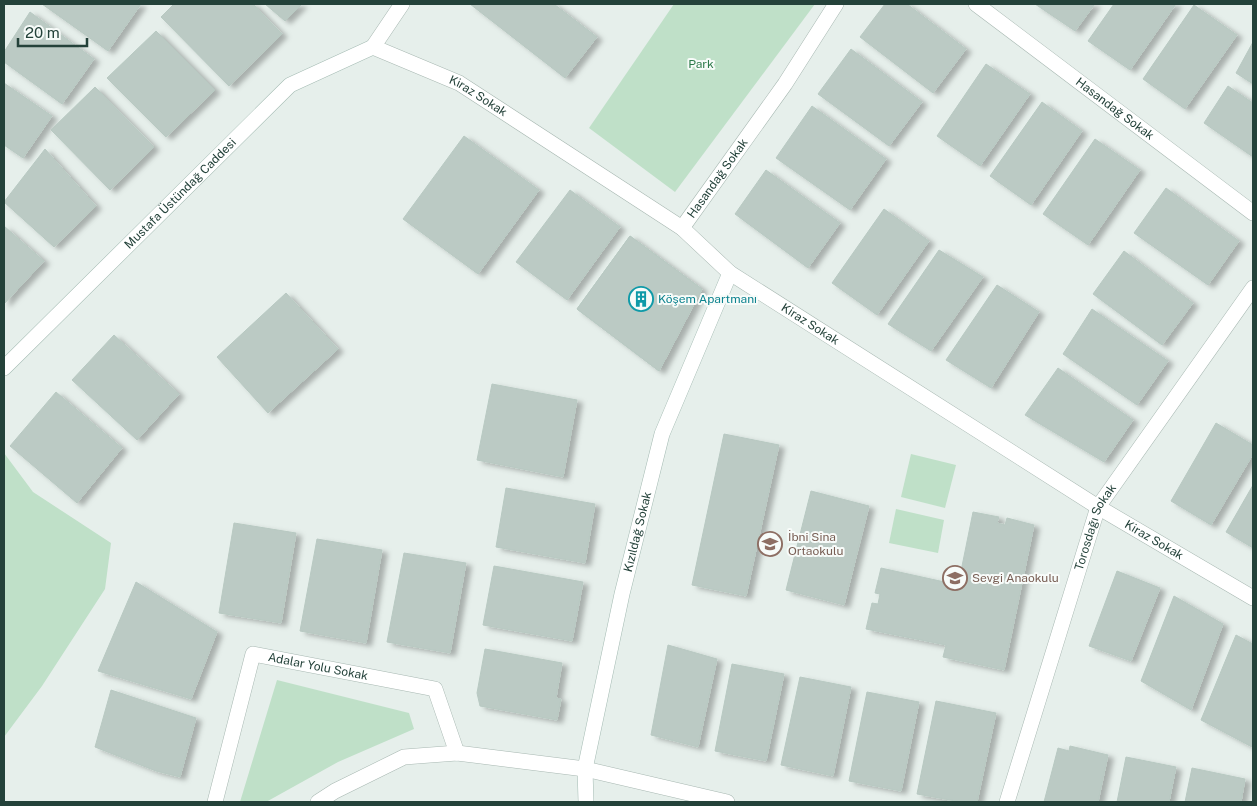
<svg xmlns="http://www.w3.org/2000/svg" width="1257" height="806" font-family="'Public Sans',sans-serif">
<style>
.green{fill:#bfe0c8}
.building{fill:#bbcac4;stroke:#b8c9c2;filter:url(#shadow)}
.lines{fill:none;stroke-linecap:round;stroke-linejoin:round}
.street-casing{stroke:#a8b8b2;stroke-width:16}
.secondary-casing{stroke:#a4bbb3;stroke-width:16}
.street{stroke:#fff;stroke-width:15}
.secondary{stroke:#fff;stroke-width:15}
.labels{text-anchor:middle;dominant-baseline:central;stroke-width:4;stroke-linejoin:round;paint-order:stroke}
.park-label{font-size:12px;fill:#2d7a4b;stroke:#f7fbf9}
.street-label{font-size:12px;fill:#24423a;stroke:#f7fbf9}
.culture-label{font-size:12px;fill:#0d838f;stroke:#f7fbf9;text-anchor:start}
.education-label{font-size:12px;fill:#785e54;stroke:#f7fbf9;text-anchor:start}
</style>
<defs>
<filter id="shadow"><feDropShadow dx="5.5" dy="3" stdDeviation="2.5" flood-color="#0004"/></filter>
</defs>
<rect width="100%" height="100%" fill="#e6efeb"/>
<g class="green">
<polygon points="674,4 815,4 675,192 589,128"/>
<polygon points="4,453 33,492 111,543 105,589 42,686 4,737"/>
<polygon points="911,454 956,465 945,508 901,497"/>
<polygon points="896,509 944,520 938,553 889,543"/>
<polygon points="277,680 409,713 414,729 338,762 266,802 240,802"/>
</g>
<g class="building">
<polygon points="42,4 141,4 108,51"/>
<polygon points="174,4 253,4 282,34 229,86 161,17"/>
<polygon points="265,4 302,4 285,21"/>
<polygon points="470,4 554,4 597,37 565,78"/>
<polygon points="885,4 907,4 966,49 933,93 860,37"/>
<polygon points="1035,4 1095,4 1075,31"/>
<polygon points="1114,4 1176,4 1130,70 1088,41"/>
<polygon points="1194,5 1237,35 1185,109 1143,79"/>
<polygon points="30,12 94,59 62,104 4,62 4,52"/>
<polygon points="156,31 215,90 166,137 107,78"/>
<polygon points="1253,42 1253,84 1236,73"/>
<polygon points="851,49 922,102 889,146 818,94"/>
<polygon points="986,64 1030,94 980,166 937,136"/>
<polygon points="4,83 52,116 23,158 4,145"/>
<polygon points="1228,86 1253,103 1253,157 1204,123"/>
<polygon points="95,87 154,147 110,190 51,130"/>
<polygon points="1042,102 1082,131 1031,205 990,176"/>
<polygon points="812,106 886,159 850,210 776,158"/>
<polygon points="464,136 539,190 478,274 403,219"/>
<polygon points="1095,139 1140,170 1088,245 1043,214"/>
<polygon points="45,149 96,206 54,247 4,202"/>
<polygon points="766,170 840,223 808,268 735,214"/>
<polygon points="1166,188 1239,241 1208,285 1134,233"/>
<polygon points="570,190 620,227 567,300 516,262"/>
<polygon points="884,209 929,241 877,315 832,283"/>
<polygon points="4,226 44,261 4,304"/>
<polygon points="630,236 702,289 659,371 577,309"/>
<polygon points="630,236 702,289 659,371 577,309"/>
<polygon points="939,250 983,277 931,351 888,324"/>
<polygon points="1124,251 1193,303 1162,345 1093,294"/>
<polygon points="997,285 1039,312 991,388 946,360"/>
<polygon points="286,293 338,349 268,413 217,357"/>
<polygon points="1092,309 1168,361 1137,405 1063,354"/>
<polygon points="114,335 179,394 137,440 72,380"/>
<polygon points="1058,368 1133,420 1104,462 1025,415"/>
<polygon points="492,384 577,400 563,477 477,460"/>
<polygon points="56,392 122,448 77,503 10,446"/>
<polygon points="1216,423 1253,445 1253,454 1211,525 1171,501"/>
<polygon points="724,434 779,445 746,596 692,585"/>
<polygon points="1253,485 1253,548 1226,532"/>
<polygon points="506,488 595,504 585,563 496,547"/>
<polygon points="811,491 869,506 844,605 786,590"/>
<polygon points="973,512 999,517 997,523 1005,525 1007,518 1034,525 1004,670 943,657 946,645 866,629 872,603 878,604 880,594 875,593 881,568 949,583 960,576"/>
<polygon points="234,523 296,533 281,623 219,613"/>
<polygon points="317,539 382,550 366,643 300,631"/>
<polygon points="404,553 466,563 450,653 387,642"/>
<polygon points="494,566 583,582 572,641 483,625"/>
<polygon points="1117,571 1160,588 1131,661 1089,646"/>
<polygon points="136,582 217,632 191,699 98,671"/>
<polygon points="1174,596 1223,624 1191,710 1141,681"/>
<polygon points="1236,635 1253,644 1252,747 1201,720"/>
<polygon points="668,645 717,659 698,747 651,735"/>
<polygon points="485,649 562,663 556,698 561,699 557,720 480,706 477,693"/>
<polygon points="732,664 784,674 766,761 715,751"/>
<polygon points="800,677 851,687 833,776 781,765"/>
<polygon points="111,690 196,718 180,777 156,771 95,747"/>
<polygon points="867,692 919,702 901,791 849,781"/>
<polygon points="936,701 996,713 977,802 961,802 917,794"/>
<polygon points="1070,746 1108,755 1098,802 1044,802 1058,748 1069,751"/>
<polygon points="1126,757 1176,767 1169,802 1117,802"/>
<polygon points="1192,768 1245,779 1241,802 1185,802"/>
</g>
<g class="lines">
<defs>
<g id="street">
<path id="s1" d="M402,4L373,47L459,83L682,228L730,273L1098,507L1253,598"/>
<path id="s2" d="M976,4L1253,213"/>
<path id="s3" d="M682,228L785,84L836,4"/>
<path id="s4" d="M215,802L253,654L435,689L457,753"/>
<polyline points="318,802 335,791 404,757 457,753 585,769 727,802"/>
<path id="s5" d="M1007,802L1098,507L1253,288"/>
</g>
<g id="secondary">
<path id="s6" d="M4,368L290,85L373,47"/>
<path id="s7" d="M586,802L585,769L622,594L662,434L730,273"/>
</g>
</defs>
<use href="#street" class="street-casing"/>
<use href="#secondary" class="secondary-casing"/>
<use href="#street" class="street"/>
<use href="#secondary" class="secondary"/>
</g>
<defs>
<symbol id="building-ring" viewBox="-11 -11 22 22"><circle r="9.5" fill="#f7fbf9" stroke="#0f9aa8" stroke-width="1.5"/><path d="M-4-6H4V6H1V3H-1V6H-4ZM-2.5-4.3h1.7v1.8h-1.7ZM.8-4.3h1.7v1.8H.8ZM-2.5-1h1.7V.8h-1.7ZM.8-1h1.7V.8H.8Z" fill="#0f9aa8"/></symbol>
<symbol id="school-ring" viewBox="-11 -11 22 22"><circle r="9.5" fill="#f7fbf9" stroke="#8d6e63" stroke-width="1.5"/><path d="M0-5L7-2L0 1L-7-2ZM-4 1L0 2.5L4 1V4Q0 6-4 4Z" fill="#8d6e63"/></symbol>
</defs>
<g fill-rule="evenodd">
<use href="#building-ring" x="627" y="285" width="28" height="28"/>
<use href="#school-ring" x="756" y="530" width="28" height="28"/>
<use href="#school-ring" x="941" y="564" width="28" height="28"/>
</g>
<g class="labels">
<g class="park-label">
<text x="701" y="64">Park</text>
</g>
<g class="street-label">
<text stroke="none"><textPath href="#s1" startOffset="168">Kiraz Sokak</textPath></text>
<text stroke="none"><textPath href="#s2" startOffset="174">Hasandağ Sokak</textPath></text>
<text stroke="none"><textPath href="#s3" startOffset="61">Hasandağ Sokak</textPath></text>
<text stroke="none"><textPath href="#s6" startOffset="248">Mustafa Üstündağ Caddesi</textPath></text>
<text stroke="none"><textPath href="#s1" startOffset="572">Kiraz Sokak</textPath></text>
<text stroke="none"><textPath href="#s5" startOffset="289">Torosdağı Sokak</textPath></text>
<text stroke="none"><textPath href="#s7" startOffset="276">Kızıldağ Sokak</textPath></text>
<text stroke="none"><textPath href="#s1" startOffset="978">Kiraz Sokak</textPath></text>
<text stroke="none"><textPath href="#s4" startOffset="219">Adalar Yolu Sokak</textPath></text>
</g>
<g class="culture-label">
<text x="658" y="299">Köşem Apartmanı</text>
</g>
<g class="education-label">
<text x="788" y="537">İbni Sina<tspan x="788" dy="14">Ortaokulu</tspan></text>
<text x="972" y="578">Sevgi Anaokulu</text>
</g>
</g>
<rect width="1257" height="806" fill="none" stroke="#24423a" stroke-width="10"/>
<path d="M18 38v8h69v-8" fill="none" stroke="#24423a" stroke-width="2.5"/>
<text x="25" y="38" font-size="15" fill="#24423a" stroke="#f7fbf9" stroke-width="4" paint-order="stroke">20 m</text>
</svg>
